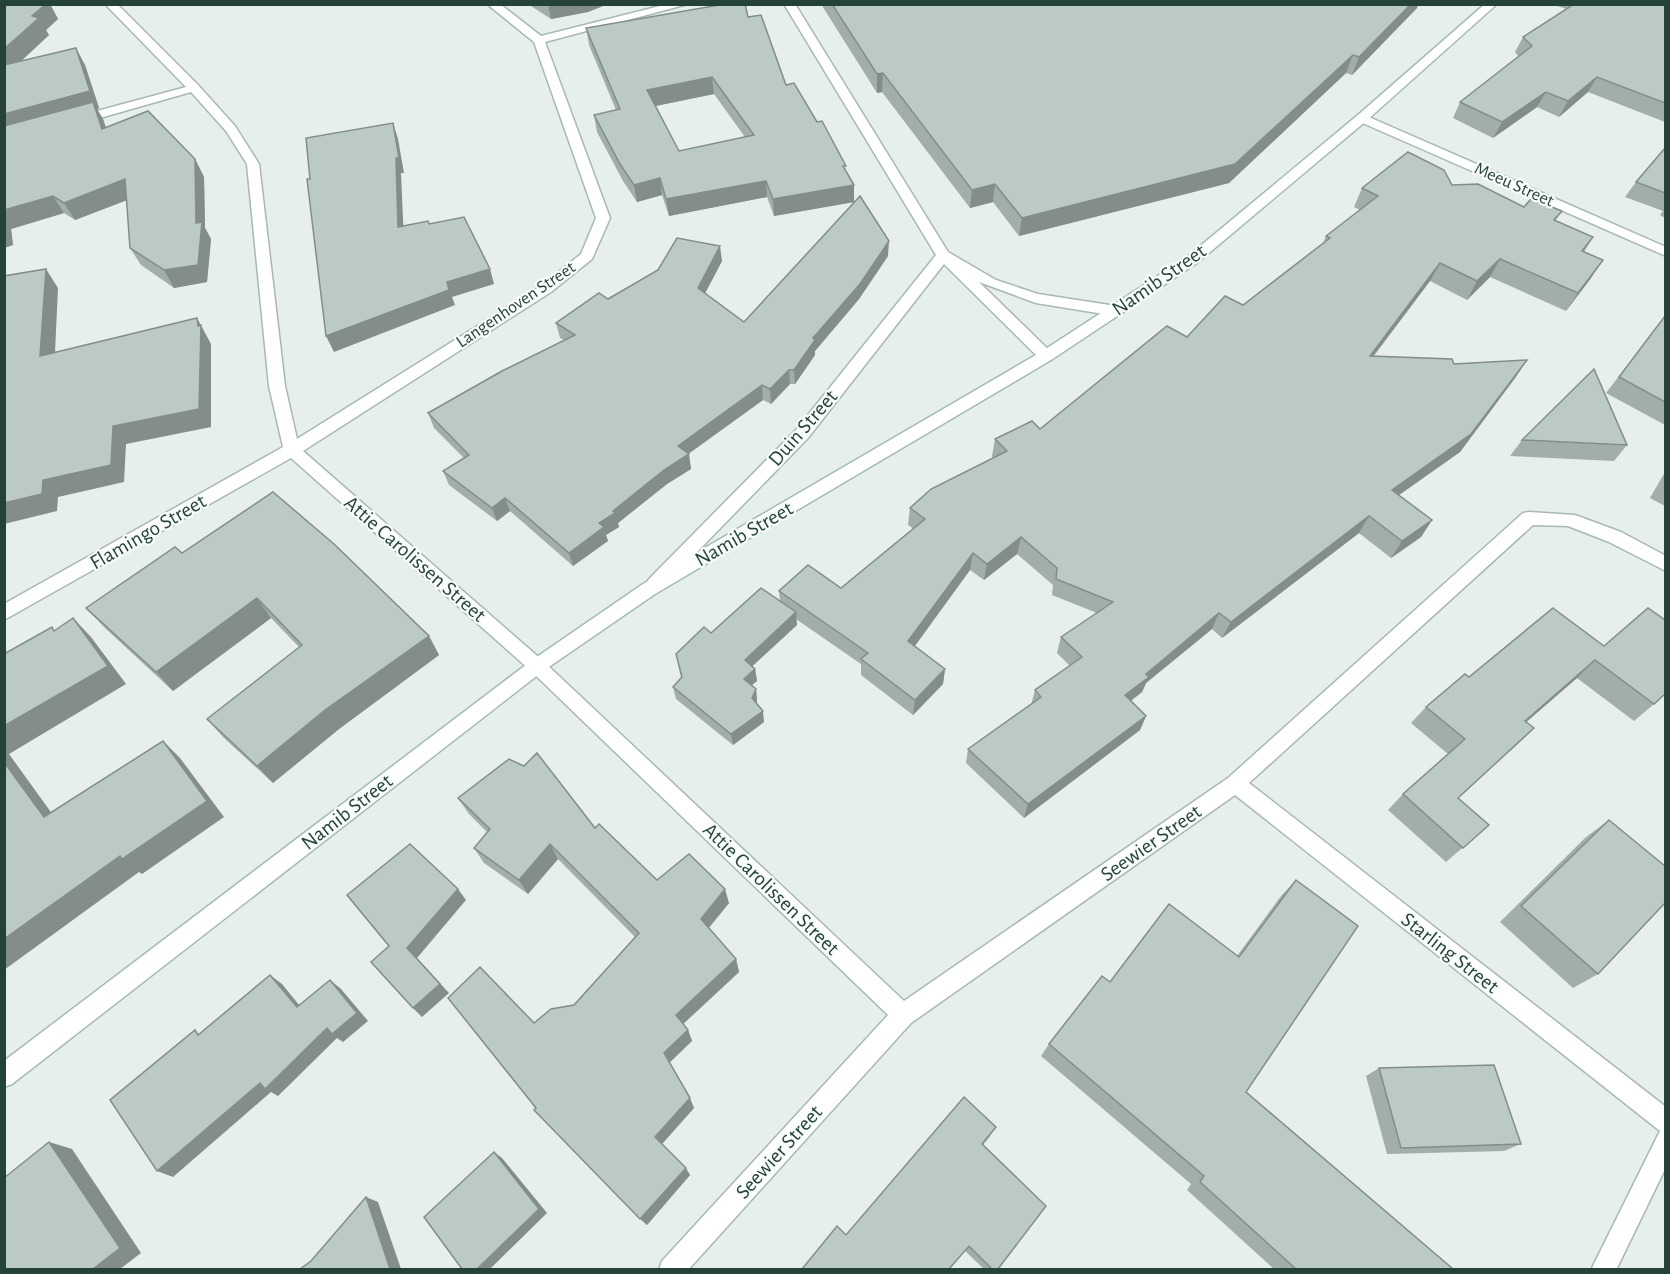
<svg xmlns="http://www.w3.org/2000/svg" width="1670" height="1274" font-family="'Alegreya Sans',sans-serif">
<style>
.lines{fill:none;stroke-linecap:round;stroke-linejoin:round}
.street-casing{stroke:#a8b8b2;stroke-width:3}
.secondary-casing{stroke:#a4bbb3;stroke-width:3}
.street{fill:#fff;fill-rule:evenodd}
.secondary{fill:#fff;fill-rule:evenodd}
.wall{fill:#a1aea9;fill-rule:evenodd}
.shaded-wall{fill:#838d89}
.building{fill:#bbcac4;stroke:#838d89;stroke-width:1.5;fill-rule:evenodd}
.labels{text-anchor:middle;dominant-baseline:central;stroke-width:4.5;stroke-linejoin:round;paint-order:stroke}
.far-street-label{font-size:18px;fill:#24423a;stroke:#f7fbf9}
.street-label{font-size:21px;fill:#24423a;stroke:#f7fbf9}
</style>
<rect width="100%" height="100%" fill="#e6efeb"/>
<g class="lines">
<defs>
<g id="street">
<polygon points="105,4 117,4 198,85 235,126 259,164 285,386 297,439 541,286 581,254 596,218 534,42 487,4 500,4 541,36 668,4 688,4 545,42 610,218 592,259 551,292 303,451 543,661 904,1001 1228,778 1523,513 1529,512 1575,515 1621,532 1666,556 1666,571 1609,542 1568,526 1533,525 1249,783 1666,1107 1666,1167 1616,1270 1591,1270 1660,1131 1235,795 911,1023 688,1270 659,1270 662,1261 888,1015 531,671 291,458 4,620 4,604 283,447 269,386 247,164 226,131 191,92 79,124 73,120 75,117 186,87"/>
<polygon points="784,4 795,4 948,252 996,280 1038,294 1116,306 1123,311 1116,316 1036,303 979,282 1051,352 1053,356 1051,360 1041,360 944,264 808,438 661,589 655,591 649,589 646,584 649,579 796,430 936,255"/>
<polygon points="1362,114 1666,247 1666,256 1358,121 1356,118 1358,115"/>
</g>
<polygon id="secondary" points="1485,4 1497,4 1366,121 1197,263 1051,360 655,594 543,671 12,1084 4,1087 4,1061 531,661 643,584 1041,352 1187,257 1358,115"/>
</defs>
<use href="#street" class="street-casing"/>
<use href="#secondary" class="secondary-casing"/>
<use href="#street" class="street"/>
<use href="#secondary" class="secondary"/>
</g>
<g class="wall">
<polygon points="4,4 50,4 58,19 46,30 49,35 21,61 85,65 99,108 97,109 103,119 106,128 195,159 204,177 205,228 211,239 207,282 174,288 141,265 130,248 127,200 75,220 64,213 11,229 13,245 4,248"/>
<polygon points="528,4 608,4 588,12 551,19"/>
<polygon points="821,4 1418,4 1417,8 1352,75 1346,73 1229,183 1019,236 993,202 970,208 882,92 877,93"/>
<polygon points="1557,4 1665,4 1665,122 1588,92 1559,117 1537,107 1493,138 1453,118 1460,102 1519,57 1515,52 1523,37 1567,9 1557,6"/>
<path d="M748,17L786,85L846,172L854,202L774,216L767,197L669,216L662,195L637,202L623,181L597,132L594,115L616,110L589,45L586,28ZM714,94L745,137L679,151L656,106Z"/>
<polygon points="1665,148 1665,218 1660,215 1663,211 1625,197 1636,182"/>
<polygon points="1452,185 1524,207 1562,211 1555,221 1593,237 1584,252 1591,278 1566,311 1490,277 1467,300 1430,281 1374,356 1454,364 1527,360 1515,378 1460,452 1399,495 1432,520 1421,537 1391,558 1359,533 1222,638 1212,629 1146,683 1142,692 1131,701 1146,716 1140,730 1024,818 966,763 968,749 1031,705 1035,690 1070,666 1057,653 1061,637 1097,613 1052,595 1053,585 1017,554 984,580 970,570 914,646 945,669 943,684 913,715 861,675 861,664 796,619 797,625 752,666 755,669 757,681 751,685 756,689 757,701 756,703 764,722 733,745 676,699 673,687 681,677 676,654 711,633 780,601 779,591 841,588 914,529 908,525 910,508 993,458 992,456 995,439 1040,429 1187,337 1243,305 1323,243 1326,236 1360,210 1354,207 1362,188"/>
<polygon points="888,256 859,299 815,351 815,355 795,384 790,384 771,404 763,400 688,454 691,469 667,484 618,523 619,527 606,535 608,541 573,566 510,511 497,521 449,485 443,471 464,458 434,428 428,413 564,340 560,338 556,323 608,299 722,261 705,293 744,322"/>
<polygon points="1665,316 1665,425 1606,393"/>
<polygon points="1522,440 1627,445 1614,461 1510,456"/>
<polygon points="1665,472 1665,506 1650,498"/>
<polygon points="182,553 429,636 439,655 339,729 273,783 224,738 207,719 299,647 271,618 173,691 105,628 86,608"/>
<polygon points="1553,608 1654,704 1634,721 1577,678 1526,722 1516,745 1458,798 1489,825 1446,862 1388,810 1403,794 1448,754 1411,723 1426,707 1469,677"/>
<polygon points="458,798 595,828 657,880 729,903 709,928 736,959 739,972 683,1024 688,1030 692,1041 669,1063 694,1108 662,1144 690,1175 647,1225 536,1108 534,1023 574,1005 635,937 558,859 528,894 484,863 474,848 487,832 469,814"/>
<polygon points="1609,820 1598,974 1573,988 1500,922 1586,837"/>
<polygon points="1296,880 1246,1092 1453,1269 1274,1269 1187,1190 1191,1184 1041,1056 1049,1044 1237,956 1281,896"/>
<polygon points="1379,1068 1521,1144 1504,1151 1387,1154 1366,1076"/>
<polygon points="991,1135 983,1145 998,1269 984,1269 965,1251 846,1235"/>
</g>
<g class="shaded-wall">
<polygon points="46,4 50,4 58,19 46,30 49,35 4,77 4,49 32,16"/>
<polygon points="548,4 608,4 588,12 551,19"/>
<polygon points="1411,4 1418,4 1417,8 1352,75 1359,57"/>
<polygon points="76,48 85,65 99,108 97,109 103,119 112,147 4,135 4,114"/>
<polygon points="1353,55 1346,73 1229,183 1019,236 1022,218"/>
<polygon points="883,73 882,92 877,93 877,74"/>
<polygon points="712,77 714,94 650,107 647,90"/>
<polygon points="1597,77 1588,92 1559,117 1568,101"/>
<polygon points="1546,92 1537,107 1493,138 1502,122"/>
<polygon points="393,123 398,139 404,173 401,173 404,242 398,227"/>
<polygon points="195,159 204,177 205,228 211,239 207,282 174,288 164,270 196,223"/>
<polygon points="660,178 662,195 637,202 634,185"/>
<polygon points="125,179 135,197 75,220 64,203"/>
<polygon points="766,181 767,197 669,216 666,199"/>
<polygon points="995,184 993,202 970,208 972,190"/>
<polygon points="854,185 854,202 774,216 773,199"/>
<polygon points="53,196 64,213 11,229 13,245 4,248 4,210"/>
<polygon points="889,241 888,256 859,299 815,351 815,355 795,384 794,370 813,338"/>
<polygon points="720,246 722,261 700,303 698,288"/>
<polygon points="1500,259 1490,277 1467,300 1477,281"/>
<polygon points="1603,260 1591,278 1566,311 1578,293"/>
<polygon points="1440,263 1430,281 1360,373 1370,356"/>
<polygon points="46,269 58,288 54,374 40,356"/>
<polygon points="490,269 494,284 452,297 455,305 334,352 326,336 447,282"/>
<polygon points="197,318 211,344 211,427 126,444 124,482 58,497 57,511 4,524 4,503 43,480 113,426 198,326"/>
<polygon points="1527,360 1515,378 1460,452 1382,507 1392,490"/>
<polygon points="789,370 790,384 771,404 770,389"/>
<polygon points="762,385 763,400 680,460 678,446"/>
<polygon points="689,454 691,469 667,484 618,523 619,527 606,535 608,541 573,566 569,553 599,523 664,470"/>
<polygon points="505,498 510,511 497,521 492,508"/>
<polygon points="1369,516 1359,533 1222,638 1231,622"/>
<polygon points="1432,520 1421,537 1391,558 1402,541"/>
<polygon points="1021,537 1017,554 984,580 987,564"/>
<polygon points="973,553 970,570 907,657 908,641"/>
<polygon points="257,598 271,618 173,691 156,672"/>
<polygon points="796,612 797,625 746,672 745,660"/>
<polygon points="1219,613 1212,629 1146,683 1142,692 1118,710 1125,695 1146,674"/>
<polygon points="73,618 91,637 126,684 9,754 66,833 44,817 4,762 4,726"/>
<polygon points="429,636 439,655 339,729 273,783 257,766 325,710"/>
<polygon points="1595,660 1577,678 1508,738 1525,721"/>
<polygon points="755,669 757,681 745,691 744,679"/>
<polygon points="945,669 943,684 913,715 915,700"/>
<polygon points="756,689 757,701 754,710 752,698"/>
<polygon points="763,711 764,722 733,745 731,734"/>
<polygon points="1146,716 1140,730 1024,818 1028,804"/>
<polygon points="163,741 180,758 224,817 142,874 139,872 4,970 4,939"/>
<polygon points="550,844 558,859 528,894 519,880"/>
<polygon points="458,889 466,900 417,958 449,993 422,1017 413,1008 407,948"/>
<polygon points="725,889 729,903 705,932 701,919"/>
<polygon points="736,959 739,972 681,1026 676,1015"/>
<polygon points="270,975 282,984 308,1016 297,1007"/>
<polygon points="330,980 341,989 368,1021 343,1042 337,1038 278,1096 271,1092 173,1177 157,1171 260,1083"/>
<polygon points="688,1030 692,1041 669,1063 664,1053"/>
<polygon points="690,1098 694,1108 661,1145 655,1137"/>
<polygon points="49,1142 72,1149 141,1253 120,1269 93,1269"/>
<polygon points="494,1152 502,1158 547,1213 490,1269 477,1269"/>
<polygon points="686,1168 690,1175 647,1225 640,1219"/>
<polygon points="366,1197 378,1202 401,1269 390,1269"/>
</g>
<g class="building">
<polygon points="4,4 46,4 32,16 39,18 4,49"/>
<path d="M725,4H745L748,17L761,15L786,85L794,83L817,122L822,121L846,166H843L854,185L773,199L766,181L666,199L660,178L634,185L620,164L594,115L620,109L586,28ZM712,77L754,135L679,151L647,90Z"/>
<polygon points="832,4 1411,4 1359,57 1353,55 1235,164 1022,218 995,184 972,190 883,73 877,74"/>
<polygon points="1574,4 1665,4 1665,103 1597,77 1568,101 1546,92 1502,122 1460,102 1532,46 1523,37"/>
<polygon points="76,48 90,91 4,114 4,65"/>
<polygon points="93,102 102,129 148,111 195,159 196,223 202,222 198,265 164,270 130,248 125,179 64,203 53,196 4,210 4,126"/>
<polygon points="393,123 399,158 396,158 398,227 428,221 429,224 464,217 490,269 447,282 449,290 326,336 307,179 310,179 306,138"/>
<polygon points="1665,148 1665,193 1636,182"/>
<polygon points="1408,152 1444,170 1452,185 1478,184 1524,207 1531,199 1562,211 1554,220 1593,237 1582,251 1603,260 1578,293 1500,259 1477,281 1440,263 1370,356 1452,359 1454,364 1527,360 1471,434 1392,490 1432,520 1402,541 1369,516 1231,622 1219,613 1146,674 1149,677 1125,695 1146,716 1028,804 968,749 1041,697 1035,690 1082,657 1061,637 1113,602 1056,579 1057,568 1021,537 987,564 973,553 908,641 945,669 915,700 861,659 868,653 779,591 808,565 841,588 925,519 910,508 931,489 1007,451 995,439 1032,421 1040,429 1167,326 1187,337 1225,296 1243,305 1330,238 1326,236 1378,196 1362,188"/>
<polygon points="860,196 889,241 860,284 813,338 815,340 794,370 789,370 770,389 762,385 678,446 689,454 664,470 613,511 615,513 599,523 604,527 569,553 505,498 492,508 443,471 469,455 428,413 502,371 575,335 556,323 599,293 608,299 658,270 677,238 720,246 698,288 744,322"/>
<polygon points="46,269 40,356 197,318 198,326 201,325 199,409 113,426 111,465 43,480 42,494 4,503 4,276"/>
<polygon points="1665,316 1665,402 1619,377"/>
<polygon points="1594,369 1627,445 1522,440"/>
<polygon points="273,492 334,544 429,636 325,710 257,766 207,719 302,645 257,598 156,672 86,608 175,547 182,553"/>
<polygon points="761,588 796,612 745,660 755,669 744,679 756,689 752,698 763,711 731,734 673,687 682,677 676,654 704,627 711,633"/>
<polygon points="1553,608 1604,646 1648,608 1665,620 1665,694 1654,704 1595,660 1525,721 1534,728 1458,798 1489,825 1463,848 1403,794 1465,739 1426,707 1465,674 1469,677"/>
<polygon points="73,618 108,666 4,726 4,654 52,627 54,631"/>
<polygon points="163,741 207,801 122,859 120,856 4,939 4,762 44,817"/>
<polygon points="537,753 595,828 599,824 657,880 689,854 725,889 701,919 736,959 676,1015 688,1030 664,1053 690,1098 655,1137 686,1168 640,1219 534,1110 536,1108 448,998 480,967 534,1023 551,1009 574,1005 639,933 550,844 519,880 474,848 490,829 458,798 509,759 524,766"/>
<polygon points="1609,820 1665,866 1665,903 1598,974 1521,906"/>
<polygon points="410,844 458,889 407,948 440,984 413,1008 371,962 389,946 347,895"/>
<polygon points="1296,880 1358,926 1246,1092 1453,1269 1296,1269 1200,1182 1204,1176 1049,1044 1102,976 1110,982 1169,904 1239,957"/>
<polygon points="270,975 297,1007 330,980 357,1013 332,1034 327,1028 265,1089 260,1083 157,1171 110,1100 195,1030 198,1035"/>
<polygon points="1494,1065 1521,1144 1401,1148 1379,1068"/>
<polygon points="964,1097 996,1127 982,1144 1046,1206 998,1269 992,1269 969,1246 949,1269 802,1269 837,1226 846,1235"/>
<polygon points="49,1142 120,1248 93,1269 4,1269 4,1178"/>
<polygon points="494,1152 539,1209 477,1269 462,1269 424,1217"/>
<polygon points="366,1197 390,1269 300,1269 311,1261"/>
</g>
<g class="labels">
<g class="far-street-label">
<text transform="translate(1514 185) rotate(24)">Meeu Street</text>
<text transform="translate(516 305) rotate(-34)">Langenhoven Street</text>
</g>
<g class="street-label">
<text transform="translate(1159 280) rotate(-35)">Namib Street</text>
<text transform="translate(803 428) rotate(-49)">Duin Street</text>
<text transform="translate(148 532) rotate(-30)">Flamingo Street</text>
<text transform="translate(744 534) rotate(-30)">Namib Street</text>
<text transform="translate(415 559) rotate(41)">Attie Carolissen Street</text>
<text transform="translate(347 812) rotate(-38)">Namib Street</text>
<text transform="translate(1151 843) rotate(-35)">Seewier Street</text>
<text transform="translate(771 889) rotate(44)">Attie Carolissen Street</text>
<text transform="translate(1450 953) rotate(38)">Starling Street</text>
<text transform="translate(779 1152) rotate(-48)">Seewier Street</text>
</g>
</g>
<rect width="1670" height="1274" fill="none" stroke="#24423a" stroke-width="12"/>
</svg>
